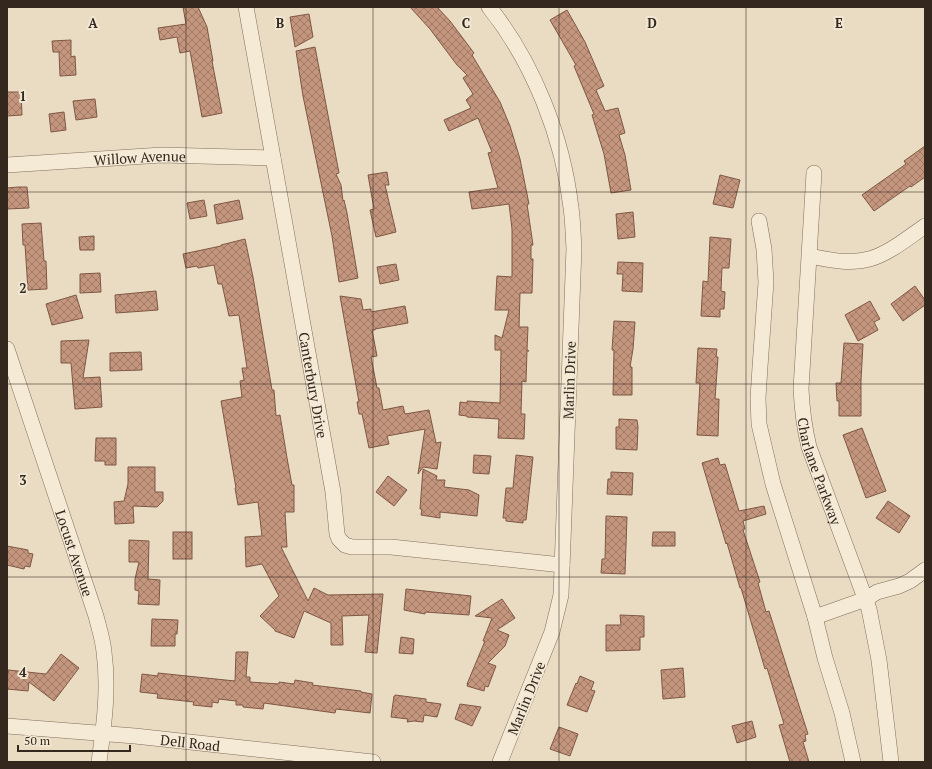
<svg xmlns="http://www.w3.org/2000/svg" width="932" height="769" font-family="'PT Serif',serif">
<style>
.building{fill:url(#building-cross-hatch);stroke:#7f5744}
.lines{fill:none;stroke-linecap:round;stroke-linejoin:round}
.street-casing{stroke:#826e5c;stroke-width:16}
.street{stroke:#f5ead6;stroke-width:15}
.grid{fill:none;stroke:#33271e;stroke-width:1;stroke-opacity:0.55}
.labels{text-anchor:middle;dominant-baseline:central;stroke-width:4;stroke-linejoin:round;paint-order:stroke}
.street-label{font-size:14px;fill:#33271e;stroke:#f2e7d2}
.grid-label{font-size:13px;text-anchor:middle;font-weight:bold;fill:#33271e;stroke:#f2e7d2;stroke-width:4;stroke-linejoin:round;paint-order:stroke}
</style>
<defs>
<pattern id="building-cross-hatch" width="8" height="8" patternUnits="userSpaceOnUse"><rect width="8" height="8" fill="#c4967d"/><path d="M0 0l8 8M0 8l8-8" fill="none" stroke="#a07a66"/></pattern>
</defs>
<rect width="100%" height="100%" fill="#e9dcc3"/>
<g class="building">
<polygon points="183,7 198,7 207,27 213,61 212,61 222,113 202,117 190,51 180,53 177,37 160,40 158,28 186,24"/>
<polygon points="410,7 437,7 450,21 474,53 472,55 500,102 510,126 520,159 529,204 527,204 533,245 531,245 531,259 533,259 532,293 520,293 519,327 528,327 527,350 529,351 527,351 526,382 522,381 521,414 525,414 524,439 498,438 499,419 467,417 467,416 459,415 460,402 467,403 467,401 500,403 501,350 495,350 495,335 502,338 509,310 495,310 497,276 512,277 512,229 509,204 472,209 469,192 498,188 488,153 492,152 478,118 449,131 444,120 471,108 466,100 473,94 463,78 467,75 457,65 430,29"/>
<polygon points="567,10 585,42 604,86 596,90 605,111 618,108 625,133 619,135 625,155 631,190 611,193 604,154 592,115 594,114 574,66 576,65 550,20"/>
<polygon points="309,14 313,37 295,47 290,17"/>
<polygon points="71,40 71,57 75,56 76,75 60,76 59,52 53,52 52,41"/>
<polygon points="315,47 339,173 336,174 341,185 343,201 344,200 347,213 358,278 339,282 332,236 303,96 296,51"/>
<polygon points="7,92 21,92 22,115 7,116"/>
<polygon points="95,99 97,117 76,120 73,101"/>
<polygon points="64,112 66,130 51,132 49,114"/>
<polygon points="925,146 925,177 911,187 910,186 874,211 862,195 906,164 904,161"/>
<polygon points="387,172 389,185 385,185 396,232 376,237 370,210 374,209 368,175"/>
<polygon points="720,175 740,180 733,208 713,204"/>
<polygon points="18,187 27,187 29,208 7,209 7,188"/>
<polygon points="204,200 207,216 190,219 187,203"/>
<polygon points="239,200 243,219 217,224 214,205"/>
<polygon points="633,212 635,237 618,239 616,214"/>
<polygon points="41,223 44,261 46,261 47,289 28,290 25,245 23,245 22,224"/>
<polygon points="94,236 94,250 80,250 79,237"/>
<polygon points="710,237 731,239 729,268 722,268 721,291 725,292 724,309 720,309 720,317 701,316 703,281 708,282"/>
<polygon points="245,239 253,277 272,390 274,390 276,416 280,415 287,458 292,485 294,485 294,512 285,512 287,547 281,547 308,601 314,588 328,595 383,594 377,653 365,652 369,615 342,616 343,645 331,645 331,623 304,611 294,638 275,631 275,630 260,616 279,596 262,564 246,567 245,537 262,536 258,502 238,505 235,488 236,488 221,401 242,397 240,381 244,380 242,368 247,368 239,315 229,316 222,284 218,284 214,265 198,268 197,266 186,268 183,254 221,246 221,245"/>
<polygon points="618,262 643,263 642,292 622,291 623,274 617,274"/>
<polygon points="396,264 399,280 380,284 377,267"/>
<polygon points="100,273 101,292 80,293 80,274"/>
<polygon points="915,286 925,300 925,305 903,321 891,304"/>
<polygon points="156,291 158,310 116,313 115,295"/>
<polygon points="76,295 83,318 52,325 46,304"/>
<polygon points="340,296 361,299 363,310 371,309 371,312 405,306 408,323 375,329 375,330 372,330 377,356 371,357 377,388 379,388 383,410 403,406 405,414 429,410 436,443 441,442 437,469 423,467 418,474 425,429 387,436 389,444 369,448 362,414 359,414 357,402 359,402"/>
<polygon points="870,301 880,319 874,322 878,330 858,341 845,315"/>
<polygon points="614,321 635,322 633,349 630,367 632,367 632,395 613,395 614,350 612,350"/>
<polygon points="89,340 83,378 100,377 102,407 75,409 71,363 61,363 61,341"/>
<polygon points="844,343 863,344 861,380 861,416 839,416 839,401 837,401 836,383 841,383"/>
<polygon points="698,348 717,349 716,357 718,357 715,399 719,399 718,436 697,435 700,383 696,383"/>
<polygon points="141,352 142,370 110,371 110,353"/>
<polygon points="619,419 637,420 638,427 637,450 616,449 616,427 619,427"/>
<polygon points="862,428 886,491 866,498 843,435"/>
<polygon points="96,438 116,438 116,465 105,465 105,461 95,461"/>
<polygon points="474,455 491,456 489,474 473,473"/>
<polygon points="516,455 533,457 526,520 523,520 523,523 506,521 506,518 503,518 506,488 513,488"/>
<polygon points="718,458 720,465 725,464 739,511 764,506 766,514 743,521 745,529 743,530 760,582 758,583 766,612 769,611 808,734 805,735 806,741 803,742 809,762 790,762 779,725 784,724 767,668 765,669 741,588 740,588 727,543 726,544 702,463"/>
<polygon points="128,467 155,467 155,492 163,492 163,501 157,507 133,506 134,523 115,524 114,502 124,501 128,484"/>
<polygon points="423,469 437,476 436,480 445,480 444,487 469,490 479,495 477,516 440,512 440,518 421,515 422,509 420,509"/>
<polygon points="611,472 633,473 632,495 607,494 608,479 611,479"/>
<polygon points="388,476 407,490 394,506 376,492"/>
<polygon points="888,501 910,516 899,533 876,518"/>
<polygon points="606,516 627,517 625,574 601,573 602,559 605,559"/>
<rect x="173" y="532" width="19" height="27"/>
<polygon points="653,532 675,532 675,546 652,546"/>
<polygon points="129,540 149,541 148,579 160,580 159,605 138,604 139,591 135,590 135,579 139,562 129,562"/>
<polygon points="7,546 28,550 28,553 33,554 30,567 25,566 24,569 7,565"/>
<polygon points="406,589 471,596 469,615 425,612 425,614 404,610"/>
<polygon points="502,599 515,618 497,630 509,635 505,646 488,663 496,666 488,687 485,686 484,691 467,686 468,683 467,684 485,641 483,641 492,618 475,616"/>
<polygon points="620,615 644,616 644,637 640,637 640,650 606,651 606,625 621,625"/>
<polygon points="152,619 178,620 177,634 175,634 175,646 151,646"/>
<polygon points="401,637 414,639 413,654 399,653"/>
<polygon points="236,652 248,652 246,677 250,677 250,682 279,684 279,682 294,684 295,680 313,683 312,685 361,691 361,692 372,694 370,713 336,709 335,713 264,703 263,709 243,707 243,705 236,705 236,701 219,699 218,703 212,702 212,707 193,705 194,702 157,698 158,694 140,692 142,674 158,676 158,673 235,681"/>
<polygon points="61,654 79,668 54,701 29,682 28,691 7,689 8,670 46,674"/>
<polygon points="683,668 685,697 663,699 661,670"/>
<polygon points="580,676 594,682 591,690 595,691 587,712 567,705 576,683 577,684"/>
<polygon points="395,695 426,699 426,702 441,704 437,717 424,715 423,722 414,721 407,722 408,719 391,717 394,696 395,696"/>
<polygon points="460,704 481,707 472,726 455,719"/>
<polygon points="752,721 756,737 737,743 732,726"/>
<polygon points="559,727 578,734 570,756 550,749"/>
</g>
<g class="lines">
<defs>
<g id="street">
<path id="s1" d="M246,7L333,492L337,534L339,539L345,545L352,547H391L562,565"/>
<path d="M489,7C533,62 563,137 571,208C573,221 573,235 574,248L561,595L552,632L500,762"/>
<path id="s2" d="M7,165L162,155L273,158"/>
<path id="s3" d="M814,173L801,389C802,409 804,427 809,447L869,609L879,660L891,762"/>
<polyline points="759,221 764,249 766,282 760,367 758,398 759,424 773,484 815,617 825,658 842,713 853,762"/>
<path d="M810,256C868,269 879,259 925,226"/>
<path id="s4" d="M7,349L96,616C99,628 103,640 104,652C109,689 104,725 99,762"/>
<polyline points="815,617 866,599 877,592 899,586 910,581 925,570"/>
<path id="s5" d="M7,726L135,736L373,762"/>
</g>
</defs>
<use href="#street" class="street-casing"/>
<use href="#street" class="street"/>
</g>
<path class="grid" d="M186,7V762M373,7V762M559,7V762M746,7V762M7,192H925M7,384H925M7,577H925"/>
<g class="labels">
<g class="street-label">
<text stroke="none"><textPath href="#s2" startOffset="133">Willow Avenue</textPath></text>
<text transform="translate(569 380) rotate(-88)">Marlin Drive</text>
<text stroke="none"><textPath href="#s1" startOffset="384">Canterbury Drive</textPath></text>
<text stroke="none"><textPath href="#s3" startOffset="301">Charlane Parkway</textPath></text>
<text stroke="none"><textPath href="#s4" startOffset="215">Locust Avenue</textPath></text>
<text transform="translate(526 698) rotate(-68)">Marlin Drive</text>
<text stroke="none"><textPath href="#s5" startOffset="184">Dell Road</textPath></text>
</g>
</g>
<g class="grid-label">
<text x="93" y="28">A</text>
<text x="280" y="28">B</text>
<text x="466" y="28">C</text>
<text x="652" y="28">D</text>
<text x="839" y="28">E</text>
<text x="23" y="101">1</text>
<text x="23" y="293">2</text>
<text x="23" y="485">3</text>
<text x="23" y="677">4</text>
</g>
<rect width="932" height="769" fill="none" stroke="#33271e" stroke-width="16"/>
<path d="M18 745v6h112v-6" fill="none" stroke="#33271e" stroke-width="2"/>
<text x="24" y="745" font-size="12" fill="#33271e" stroke="#f2e7d2" stroke-width="3" paint-order="stroke">50 m</text>
</svg>
